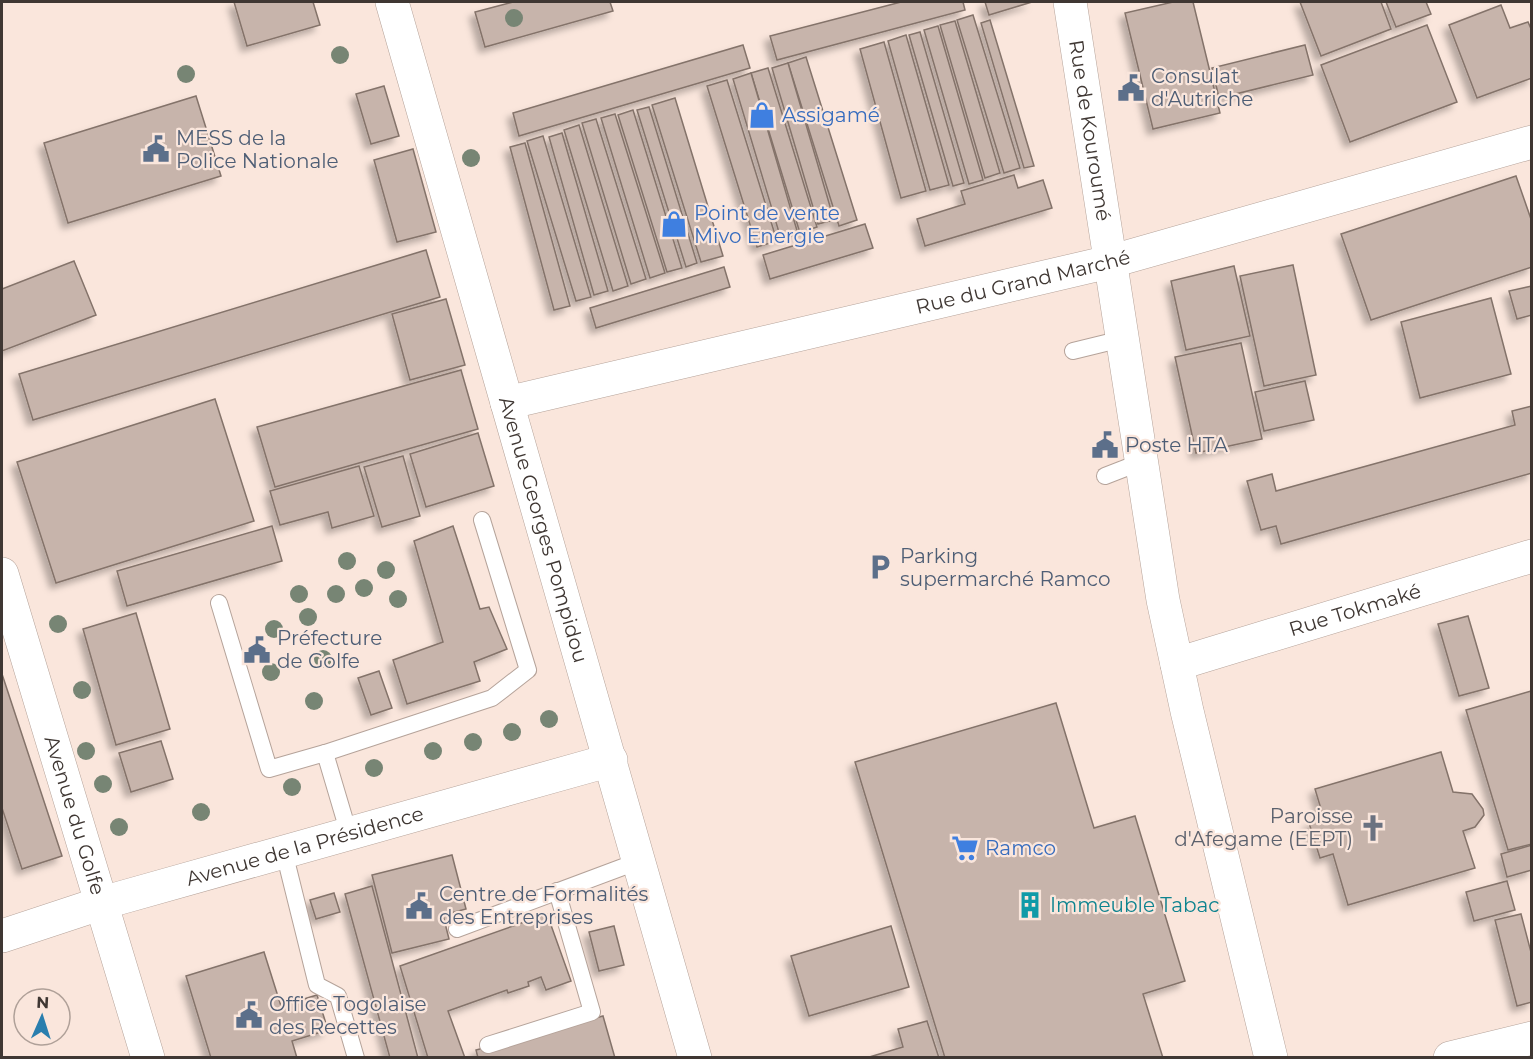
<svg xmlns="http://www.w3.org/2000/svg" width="1533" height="1059" font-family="Montserrat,sans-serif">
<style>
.building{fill:#c7b4ab;stroke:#84736a;stroke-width:1.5;filter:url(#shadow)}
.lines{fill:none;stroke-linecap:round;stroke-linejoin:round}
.lane-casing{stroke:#b5a39a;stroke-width:18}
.street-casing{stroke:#b5a39a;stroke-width:34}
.secondary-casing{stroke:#b5a39a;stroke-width:34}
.lane{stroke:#fff;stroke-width:16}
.street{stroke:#fff;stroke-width:33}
.secondary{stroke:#fff;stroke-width:33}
.tree{fill:#778574}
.labels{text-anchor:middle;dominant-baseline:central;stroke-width:4.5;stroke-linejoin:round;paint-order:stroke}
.service-label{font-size:20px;fill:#4e5e75;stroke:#fae6dc;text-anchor:start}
.shop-label{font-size:20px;fill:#366cbe;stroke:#fae6dc;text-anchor:start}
.street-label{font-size:20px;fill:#3f3733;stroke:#fae6dc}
.worship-label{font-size:20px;fill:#5b616d;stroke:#fae6dc;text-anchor:end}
.culture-label{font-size:20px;fill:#0d838f;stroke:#fae6dc;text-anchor:start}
</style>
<defs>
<filter id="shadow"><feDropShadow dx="-5.5" dy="5.5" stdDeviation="3" flood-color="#0004"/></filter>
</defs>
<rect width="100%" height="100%" fill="#fae6dc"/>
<g class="building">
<polygon points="234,2 313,2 320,25 247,46"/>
<polygon points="513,2 610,2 613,11 485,47 475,12"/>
<polygon points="901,2 963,2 965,10 777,60 770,36"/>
<polygon points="985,2 1032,2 989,15"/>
<polygon points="1173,2 1193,2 1220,113 1153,129 1125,13"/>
<polygon points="1300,2 1381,2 1391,29 1321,56"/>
<polygon points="1386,2 1426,2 1431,14 1396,27"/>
<polygon points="1501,5 1510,28 1528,22 1532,31 1532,78 1477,98 1449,25"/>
<polygon points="973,15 1020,168 1004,173 957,20"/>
<polygon points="990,20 1034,166 1024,168 981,23"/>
<polygon points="955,21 1000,173 985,178 940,25"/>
<polygon points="1427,25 1457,102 1350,142 1321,65"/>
<polygon points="938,26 983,180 969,184 924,30"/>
<polygon points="920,32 964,183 953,186 909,35"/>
<polygon points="906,35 949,185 930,190 888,41"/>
<polygon points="884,42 926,191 901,198 860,49"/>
<polygon points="743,45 750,68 519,136 513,113"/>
<polygon points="1305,45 1313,75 1219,98 1212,68"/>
<polygon points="806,57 857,220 839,226 788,63"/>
<polygon points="788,63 834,220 818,224 772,68"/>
<polygon points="768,68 817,227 800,233 751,73"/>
<polygon points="751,73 798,234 781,239 733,79"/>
<polygon points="727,80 777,241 757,247 707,86"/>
<polygon points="384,86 399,136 371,144 356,94"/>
<polygon points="196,96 221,176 68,223 44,143"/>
<polygon points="675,98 723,256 701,262 652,105"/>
<polygon points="649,107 697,263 686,267 637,110"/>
<polygon points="633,110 682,268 667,272 618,115"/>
<polygon points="615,114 665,273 650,278 601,118"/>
<polygon points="596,119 646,279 631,284 582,123"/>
<polygon points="579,125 628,286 613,291 564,130"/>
<polygon points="562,133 608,291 594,295 549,137"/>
<polygon points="543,136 591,297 576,301 527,141"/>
<polygon points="525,143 570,306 554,310 510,147"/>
<polygon points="413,149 436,232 397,242 374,160"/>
<polygon points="1014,175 1018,188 1043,180 1052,208 925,246 917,219 965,204 961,191"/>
<polygon points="1516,176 1532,222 1532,267 1371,320 1341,234"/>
<polygon points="865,224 873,248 770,279 763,255"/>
<polygon points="426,250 440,297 33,420 19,374"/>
<polygon points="74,261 96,315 2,351 2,289"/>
<polygon points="1293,265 1316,375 1264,386 1240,276"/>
<polygon points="1234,266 1250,336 1186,350 1171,281"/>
<polygon points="724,267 730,287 596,328 590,308"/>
<polygon points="1532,286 1532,315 1517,319 1509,291"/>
<polygon points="1491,298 1511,374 1420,398 1401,322"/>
<polygon points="446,299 465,365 410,380 392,314"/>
<polygon points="1241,343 1262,439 1196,453 1175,357"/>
<polygon points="461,370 478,429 275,487 257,427"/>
<polygon points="1305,381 1314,420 1264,431 1255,392"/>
<polygon points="215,399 254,521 56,583 17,462"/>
<polygon points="1532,406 1532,473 1281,544 1276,526 1261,530 1247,481 1272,474 1276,491 1515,425 1512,411"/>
<polygon points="478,433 494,486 426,507 410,454"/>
<polygon points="403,456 420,516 382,527 364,467"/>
<polygon points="359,466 374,516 332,528 328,512 280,525 270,491"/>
<polygon points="272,526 282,561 127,606 117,571"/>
<polygon points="453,526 480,609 489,607 507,649 474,662 480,681 407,704 393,660 443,642 414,541"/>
<polygon points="136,613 170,729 116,745 83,629"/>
<polygon points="1468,616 1489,688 1459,696 1438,624"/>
<polygon points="379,671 392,708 371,715 358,678"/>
<polygon points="2,674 62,856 22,869 2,808"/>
<polygon points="1531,691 1532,844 1508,850 1466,710"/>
<polygon points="1056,703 1094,828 1135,816 1185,981 1143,994 1163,1058 945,1058 855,762"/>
<polygon points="161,741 173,779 131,792 119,753"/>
<polygon points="1441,752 1453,792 1472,794 1483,809 1484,815 1475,827 1463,831 1475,868 1348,905 1333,854 1320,858 1309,823 1324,819 1315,789"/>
<polygon points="1532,845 1532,870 1507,877 1501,854"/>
<polygon points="452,855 466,909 443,915 449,939 392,953 372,875"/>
<polygon points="1507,881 1515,910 1474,921 1466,892"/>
<polygon points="372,886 418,1058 390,1058 345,894"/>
<polygon points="334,893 340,912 316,919 310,900"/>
<polygon points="547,914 571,981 546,990 541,977 528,982 529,986 508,993 507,990 448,1011 465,1058 428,1058 400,966"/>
<polygon points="1521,914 1532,956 1532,1002 1517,1006 1495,920"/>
<polygon points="614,926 624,965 599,971 589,932"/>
<polygon points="891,926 909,987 809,1016 791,956"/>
<polygon points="264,952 281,1006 317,995 328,1030 292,1041 297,1058 211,1058 186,976"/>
<polygon points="603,1016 615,1058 478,1058 476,1050"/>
<polygon points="927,1021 939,1058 866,1058 903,1047 898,1029"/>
</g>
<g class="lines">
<defs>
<g id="lane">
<polyline points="1073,351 1122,339"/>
<polyline points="1105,476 1141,462"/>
<polyline points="219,603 269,769 325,753 349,834"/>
<polyline points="325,753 492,698 528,670 482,520"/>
<polyline points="284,852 317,985 338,996 356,1058"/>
<polyline points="457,929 639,861"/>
<polyline points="488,1045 592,1012 557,891"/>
</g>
<g id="street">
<path id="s1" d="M2,574L148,1058"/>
<path id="s2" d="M1177,664L1532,556"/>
<path id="s3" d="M2,936L102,903L611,760"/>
<polyline points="1450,1058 1532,1038"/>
</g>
<g id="secondary">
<path id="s4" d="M392,2L695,1058"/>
<path id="s5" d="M1070,2L1163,600L1187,711L1271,1058"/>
<path id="s6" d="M507,403L1109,262L1532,142"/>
</g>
</defs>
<use href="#lane" class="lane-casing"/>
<use href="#street" class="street-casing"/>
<use href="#secondary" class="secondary-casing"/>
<use href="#lane" class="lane"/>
<use href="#street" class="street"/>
<use href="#secondary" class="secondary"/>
</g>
<g class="tree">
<circle cx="514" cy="18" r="9"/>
<circle cx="340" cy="55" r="9"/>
<circle cx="186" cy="74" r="9"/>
<circle cx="471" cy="158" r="9"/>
<circle cx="347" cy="561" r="9"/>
<circle cx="386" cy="570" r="9"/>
<circle cx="364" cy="588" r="9"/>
<circle cx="299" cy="594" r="9"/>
<circle cx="336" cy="594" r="9"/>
<circle cx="398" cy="599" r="9"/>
<circle cx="308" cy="617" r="9"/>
<circle cx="58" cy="624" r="9"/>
<circle cx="274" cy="629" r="9"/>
<circle cx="323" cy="659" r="9"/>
<circle cx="271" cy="672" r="9"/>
<circle cx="82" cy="690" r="9"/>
<circle cx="314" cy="701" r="9"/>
<circle cx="549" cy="719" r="9"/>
<circle cx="512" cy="732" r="9"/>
<circle cx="473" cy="742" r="9"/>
<circle cx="86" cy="751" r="9"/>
<circle cx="433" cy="751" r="9"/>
<circle cx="374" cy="768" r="9"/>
<circle cx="103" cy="784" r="9"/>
<circle cx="292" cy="787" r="9"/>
<circle cx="201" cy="812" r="9"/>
<circle cx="119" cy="827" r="9"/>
</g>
<defs>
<symbol id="civic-bare" viewBox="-9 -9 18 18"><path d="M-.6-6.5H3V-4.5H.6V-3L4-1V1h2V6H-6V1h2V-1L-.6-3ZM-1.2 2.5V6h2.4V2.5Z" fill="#5c6f8a" stroke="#fae6dc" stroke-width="2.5" paint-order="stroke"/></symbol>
<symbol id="shop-bare" viewBox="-9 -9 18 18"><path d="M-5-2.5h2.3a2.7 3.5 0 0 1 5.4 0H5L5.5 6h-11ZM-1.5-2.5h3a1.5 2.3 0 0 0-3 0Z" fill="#3f7fe0" stroke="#fae6dc" stroke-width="2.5" paint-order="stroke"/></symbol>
<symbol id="parking-bare" viewBox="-9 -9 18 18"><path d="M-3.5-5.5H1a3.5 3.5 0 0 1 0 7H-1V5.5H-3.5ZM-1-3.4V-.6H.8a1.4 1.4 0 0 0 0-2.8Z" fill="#5c6f8a" stroke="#fae6dc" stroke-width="2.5" paint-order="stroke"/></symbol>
<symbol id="church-bare" viewBox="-9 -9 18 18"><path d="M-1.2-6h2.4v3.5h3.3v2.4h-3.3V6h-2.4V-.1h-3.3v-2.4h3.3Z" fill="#6b7280" stroke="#fae6dc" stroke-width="2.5" paint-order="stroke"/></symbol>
<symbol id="supermarket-bare" viewBox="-9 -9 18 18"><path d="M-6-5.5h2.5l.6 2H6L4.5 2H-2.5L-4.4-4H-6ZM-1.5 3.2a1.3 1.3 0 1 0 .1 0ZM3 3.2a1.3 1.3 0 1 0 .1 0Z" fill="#3f7fe0" stroke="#fae6dc" stroke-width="2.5" paint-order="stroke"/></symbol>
<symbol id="building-bare" viewBox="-9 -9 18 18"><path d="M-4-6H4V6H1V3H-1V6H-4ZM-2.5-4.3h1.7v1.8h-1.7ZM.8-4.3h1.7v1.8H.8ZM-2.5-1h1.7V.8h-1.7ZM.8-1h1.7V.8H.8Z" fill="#0f9aa8" stroke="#fae6dc" stroke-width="2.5" paint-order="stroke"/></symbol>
</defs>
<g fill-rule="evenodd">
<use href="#civic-bare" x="1112" y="69" width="38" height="38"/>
<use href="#shop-bare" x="743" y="96" width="38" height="38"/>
<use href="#civic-bare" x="137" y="130" width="38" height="38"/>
<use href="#shop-bare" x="655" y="205" width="38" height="38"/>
<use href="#civic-bare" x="1086" y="426" width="38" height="38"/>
<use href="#parking-bare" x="861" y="548" width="38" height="38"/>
<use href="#civic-bare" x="238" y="631" width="38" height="38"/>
<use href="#church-bare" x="1354" y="809" width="38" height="38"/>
<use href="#supermarket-bare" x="946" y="829" width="38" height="38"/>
<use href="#building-bare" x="1011" y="886" width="38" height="38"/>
<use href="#civic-bare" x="400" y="887" width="38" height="38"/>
<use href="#civic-bare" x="230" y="996" width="38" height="38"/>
</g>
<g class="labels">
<g class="service-label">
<text x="1151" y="76">Consulat<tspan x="1151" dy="23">d'Autriche</tspan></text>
<text x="176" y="138">MESS de la<tspan x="176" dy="23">Police Nationale</tspan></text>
<text x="1125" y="445">Poste HTA</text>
<text x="900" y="556">Parking<tspan x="900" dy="23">supermarché Ramco</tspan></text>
<text x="277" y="638">Préfecture<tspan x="277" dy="23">de Golfe</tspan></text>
<text x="439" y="894">Centre de Formalités<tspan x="439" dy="23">des Entreprises</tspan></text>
<text x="269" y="1004">Office Togolaise<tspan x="269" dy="23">des Recettes</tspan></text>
</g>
<g class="shop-label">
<text x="782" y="115">Assigamé</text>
<text x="694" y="213">Point de vente<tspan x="694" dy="23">Mivo Energie</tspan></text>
<text x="985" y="848">Ramco</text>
</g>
<g class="street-label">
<text stroke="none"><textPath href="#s5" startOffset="130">Rue de Kouroumé</textPath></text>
<text stroke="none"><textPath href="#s6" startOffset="530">Rue du Grand Marché</textPath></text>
<text stroke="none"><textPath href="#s4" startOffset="549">Avenue Georges Pompidou</textPath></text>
<text stroke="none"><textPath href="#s2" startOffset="186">Rue Tokmaké</textPath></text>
<text stroke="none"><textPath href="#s1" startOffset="252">Avenue du Golfe</textPath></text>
<text stroke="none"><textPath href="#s3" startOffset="316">Avenue de la Présidence</textPath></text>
</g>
<g class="worship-label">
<text x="1353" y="816">Paroisse<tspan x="1353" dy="23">d'Afegame (EEPT)</tspan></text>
</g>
<g class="culture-label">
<text x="1050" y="905">Immeuble Tabac</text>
</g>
</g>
<rect width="1533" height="1059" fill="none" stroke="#3f3733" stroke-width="6"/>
<g transform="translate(42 1017) rotate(3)"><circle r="28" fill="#fae6dc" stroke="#afa098" stroke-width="1.5"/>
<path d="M0-4.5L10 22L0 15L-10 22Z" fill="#297eae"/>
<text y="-9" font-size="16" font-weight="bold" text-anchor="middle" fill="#3f3733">N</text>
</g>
</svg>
